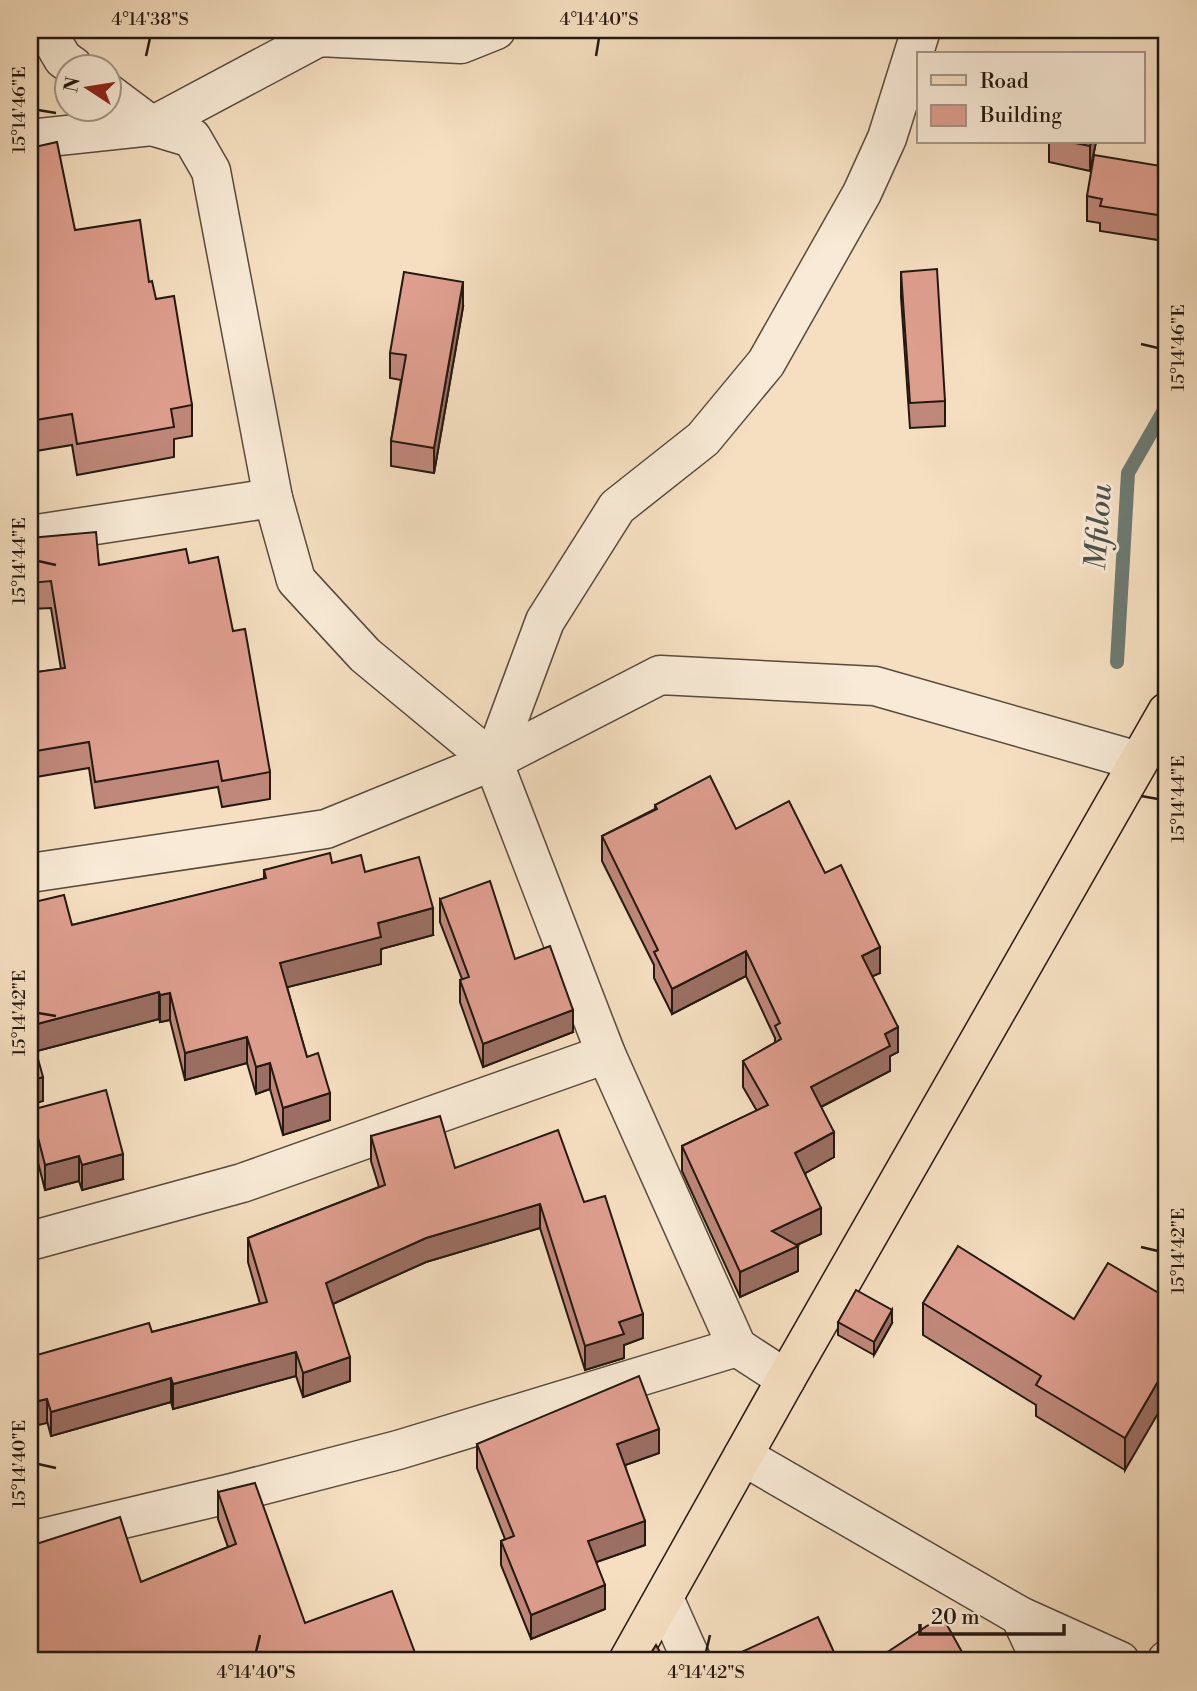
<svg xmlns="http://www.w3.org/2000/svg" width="1197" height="1691" font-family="'Libre Bodoni',serif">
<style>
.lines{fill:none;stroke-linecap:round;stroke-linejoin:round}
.stream{stroke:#6c7b72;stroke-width:14}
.minor-casing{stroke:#584a3c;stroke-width:41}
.major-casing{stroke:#231910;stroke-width:41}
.minor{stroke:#f8ead6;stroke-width:38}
.major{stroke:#f5dfc0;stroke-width:38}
.wall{fill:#bf887a;stroke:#231910;stroke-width:2}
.shaded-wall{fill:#9b6f63;stroke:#231910;stroke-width:2}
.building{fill:#de9e8e;stroke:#231910;stroke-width:2}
.ticks{fill:none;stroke:#231910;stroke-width:2.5}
.labels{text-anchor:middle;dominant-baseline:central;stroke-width:6;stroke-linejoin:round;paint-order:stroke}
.water-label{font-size:30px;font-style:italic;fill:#4d5249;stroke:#f8ead6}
.neatline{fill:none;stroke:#231910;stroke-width:2.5}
.ticks-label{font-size:18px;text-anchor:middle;fill:#231910}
</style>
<rect width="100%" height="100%" fill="#f5dfc0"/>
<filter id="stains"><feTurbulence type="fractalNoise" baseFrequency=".00286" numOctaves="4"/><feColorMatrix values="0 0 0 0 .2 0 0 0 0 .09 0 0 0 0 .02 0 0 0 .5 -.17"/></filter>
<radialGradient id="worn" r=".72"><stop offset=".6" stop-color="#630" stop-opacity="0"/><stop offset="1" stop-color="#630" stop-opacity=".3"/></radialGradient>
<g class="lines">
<polyline class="stream" points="1117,662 1128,473 1167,405"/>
<defs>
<g id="minor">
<polyline points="46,30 63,59 73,66"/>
<polyline points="108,93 152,126 192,138 211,171 273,498 296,580 365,655 493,761 606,1054 737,1347 786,1379"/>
<polyline points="30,139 152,126 319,37 461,44 496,30"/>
<polyline points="30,535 273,498"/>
<polyline points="493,761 545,621 617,507 703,439 766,363 862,193 887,138 921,30"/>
<polyline points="30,873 326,829 493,761 660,675 875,686 1138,761"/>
<polyline points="30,1241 242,1183 606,1054"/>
<polyline points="743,1456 1020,1616 1120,1661"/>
<polyline points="30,1541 232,1493 398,1450 737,1347"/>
<polyline points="664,1598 692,1661"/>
<polyline points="1020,1616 1041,1661"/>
<polyline points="1167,1661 1167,1660"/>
</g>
<polyline id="major" points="628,1661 786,1379 1167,712"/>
</defs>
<use href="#minor" class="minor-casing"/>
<use href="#major" class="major-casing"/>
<use href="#minor" class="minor"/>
<use href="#major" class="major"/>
</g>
<g class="wall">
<polygon points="1049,142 1096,142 1090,171 1049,162"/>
<polygon points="30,148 75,230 149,282 192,405 192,436 174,439 174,457 77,475 72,445 30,452"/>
<polygon points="1167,167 1167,230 1160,229 1158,240 1100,231 1100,223 1087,221 1087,196"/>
<polygon points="901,272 945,401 945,426 910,428 901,297"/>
<polygon points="463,307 434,473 391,466 391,441 401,380 390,378 390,353"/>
<polygon points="30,538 99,565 189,563 233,631 270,772 270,799 222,807 218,787 95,808 89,768 30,778 30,673 61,669 51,608 30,609"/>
<polygon points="655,805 736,829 825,873 880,973 872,976 898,1052 890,1056 890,1071 821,1107 834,1157 805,1173 821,1234 797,1245 798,1271 740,1297 682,1171 682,1146 757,1111 743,1087 743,1061 775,1043 775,1038 746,976 672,1014 654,978 654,965 602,861 602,836 655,809"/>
<polygon points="332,863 365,872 433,935 381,949 381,964 287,987 307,1057 330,1120 283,1135 270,1089 256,1094 247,1063 185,1080 170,1020 160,1022 159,1019 37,1051 30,1024 30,903 72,925 264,879 264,870"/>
<polygon points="440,899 515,959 573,1032 483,1067 460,1002 460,980 462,979 440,922"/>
<polygon points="31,1110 123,1179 82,1190 79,1181 45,1190 31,1135"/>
<polygon points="371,1136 455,1168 584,1202 643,1338 624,1345 624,1358 585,1370 540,1228 426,1262 333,1304 350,1381 303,1397 296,1376 173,1409 171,1402 51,1436 30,1357 152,1332 260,1304 248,1262 248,1238 379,1187 371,1161"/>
<polygon points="1167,1298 1125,1470 1036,1416 1036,1405 923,1335 923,1303 1074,1319"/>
<polygon points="838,1322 892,1323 874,1355 838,1335"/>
<polygon points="477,1444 659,1453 625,1465 645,1545 596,1562 605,1609 531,1639 501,1565 501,1541 505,1539 477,1468"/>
<polygon points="218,1492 305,1623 141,1582 228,1547 218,1519"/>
</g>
<g class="shaded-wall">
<polygon points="1091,142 1096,142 1090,171 1090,146"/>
<polygon points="1160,204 1160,229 1158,240 1158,215"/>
<polygon points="463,282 463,307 434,473 434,448"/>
<polygon points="433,908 433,935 381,949 381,964 280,989 280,963 378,923"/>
<polygon points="880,947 880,973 862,981 862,956"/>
<polygon points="746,951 746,976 672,1014 672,989"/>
<polygon points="159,992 159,1019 37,1051 37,1024"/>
<polygon points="170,993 170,1020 160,1022 160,995"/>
<polygon points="573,1010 573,1032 483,1067 483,1044"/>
<polygon points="898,1027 898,1052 890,1056 890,1071 811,1112 811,1087 885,1034"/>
<polygon points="247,1037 247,1063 185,1080 185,1053"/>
<polygon points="270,1063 270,1089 256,1094 256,1067"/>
<polygon points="43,1077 43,1101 30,1105 30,1081"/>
<polygon points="330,1093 330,1120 283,1135 283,1108"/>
<polygon points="834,1132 834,1157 795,1179 795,1153"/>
<polygon points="123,1154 123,1179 82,1190 82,1165"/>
<polygon points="79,1156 79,1181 45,1190 45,1165"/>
<polygon points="540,1204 540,1228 426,1262 326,1307 326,1283 426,1238"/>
<polygon points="821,1208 821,1234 772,1256 772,1231"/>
<polygon points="798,1246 798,1271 740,1297 740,1272"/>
<polygon points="892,1310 892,1323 874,1355 874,1342"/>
<polygon points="643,1314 643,1338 624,1345 624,1358 585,1370 585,1346 619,1322"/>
<polygon points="296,1352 296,1376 173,1409 173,1384"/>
<polygon points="350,1357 350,1381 303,1397 303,1373"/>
<polygon points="1167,1366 1167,1398 1125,1470 1125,1438"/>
<polygon points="171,1378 171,1402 51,1436 51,1412"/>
<polygon points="47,1399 47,1423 30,1427 30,1403"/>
<polygon points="659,1429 659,1453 617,1468 617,1444"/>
<polygon points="645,1521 645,1545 588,1565 588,1541"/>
<polygon points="605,1585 605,1609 531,1639 531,1615"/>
</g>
<g class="building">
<polygon points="57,142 75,230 140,220 149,282 152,281 156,299 174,296 192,405 171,409 174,427 77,444 72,414 30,421 30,148"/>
<polygon points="1070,142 1091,142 1090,146"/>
<polygon points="1094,155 1167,167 1167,205 1160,204 1158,215 1100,206 1102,199 1087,196"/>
<polygon points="937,269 945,401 910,403 901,272"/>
<polygon points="404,272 463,282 434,448 391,441 406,355 390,353"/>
<polygon points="96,532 99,565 186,549 189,563 218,557 233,631 245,629 270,772 222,781 218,761 95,782 89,742 30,752 30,673 65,668 51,581 30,583 30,538"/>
<polygon points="710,776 736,829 789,801 825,873 841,865 880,947 862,956 898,1027 885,1034 890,1046 811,1087 834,1132 795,1153 821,1208 772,1231 798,1246 740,1272 682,1146 768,1105 743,1061 781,1039 775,1026 780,1023 746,951 672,989 654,952 658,950 602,836 657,809 655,805"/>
<polygon points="330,853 332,863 361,855 365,872 419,857 433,908 378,923 381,937 280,963 307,1057 318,1053 330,1093 283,1108 270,1063 256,1067 247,1037 185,1053 170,993 160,995 159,992 37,1024 30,997 30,903 64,895 72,925 266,878 264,870"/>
<polygon points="490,881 515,959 550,946 573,1010 483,1044 460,980 469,977 440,899"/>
<polygon points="30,1030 43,1077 30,1081"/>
<polygon points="106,1090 123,1154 82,1165 79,1156 45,1165 31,1110"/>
<polygon points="440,1116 455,1168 558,1130 584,1202 605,1196 643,1314 619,1322 624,1334 585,1346 540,1204 426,1238 326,1283 350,1357 303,1373 296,1352 173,1384 171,1378 51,1412 47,1399 30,1403 30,1357 149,1323 152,1332 267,1302 248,1238 385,1185 371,1136"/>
<polygon points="958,1246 1074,1319 1108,1263 1167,1298 1167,1366 1125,1438 1036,1385 1041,1376 923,1303"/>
<polygon points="856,1290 892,1310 874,1342 838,1322"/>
<polygon points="639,1376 659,1429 617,1444 645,1521 588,1541 605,1585 531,1615 501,1541 514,1536 477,1444"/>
<polygon points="255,1483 305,1623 392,1591 418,1661 30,1661 30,1546 120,1517 141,1582 236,1544 218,1492"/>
<polygon points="942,1616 967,1661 874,1661"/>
<polygon points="818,1617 838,1661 722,1661"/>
<polygon points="656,1645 665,1661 646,1661"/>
</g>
<path class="ticks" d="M146,56L150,38M596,56L599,38M38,110L56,113M1141,344L1158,348M38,561L56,565M1141,796L1158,799M38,1013L56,1016M1141,1247L1158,1251M38,1464L56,1468M256,1652L260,1635M706,1652L710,1635"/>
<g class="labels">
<g class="water-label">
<text transform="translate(1099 527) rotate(-86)">Mfilou</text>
</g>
</g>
<rect width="1197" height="1691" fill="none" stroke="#f5dfc0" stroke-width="77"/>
<rect x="917" y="52" width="228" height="91" fill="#f8ead6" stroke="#a39687" stroke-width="2"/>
<rect x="931" y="75" width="35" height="10" fill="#f5dfc0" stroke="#a39687" stroke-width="2"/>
<text x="980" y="88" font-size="21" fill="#231910">Road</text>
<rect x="931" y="105" width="35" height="21" fill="#de9e8e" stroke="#a39687" stroke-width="2"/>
<text x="980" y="122" font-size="21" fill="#231910">Building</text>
<g transform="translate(88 88) rotate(282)"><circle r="33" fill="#f8ead6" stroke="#a39687" stroke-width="2"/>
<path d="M0-5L12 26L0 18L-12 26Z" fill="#8f2418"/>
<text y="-10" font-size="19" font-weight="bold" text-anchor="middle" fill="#231910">N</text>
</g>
<path d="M920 1624v10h144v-10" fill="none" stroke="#231910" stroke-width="3.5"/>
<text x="931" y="1624" font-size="21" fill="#231910" stroke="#f8ead6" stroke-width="5" paint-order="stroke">20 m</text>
<rect x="38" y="38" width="1120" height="1614" class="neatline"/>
<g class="ticks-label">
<text x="150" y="25">4°14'38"S</text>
<text x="599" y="25">4°14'40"S</text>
<text transform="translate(19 110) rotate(-90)" y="6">15°14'46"E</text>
<text transform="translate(1178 348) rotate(-90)" y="6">15°14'46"E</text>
<text transform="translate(19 561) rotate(-90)" y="6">15°14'44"E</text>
<text transform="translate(1178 799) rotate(-90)" y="6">15°14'44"E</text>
<text transform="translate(19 1013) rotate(-90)" y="6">15°14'42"E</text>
<text transform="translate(1178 1251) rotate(-90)" y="6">15°14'42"E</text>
<text transform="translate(19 1464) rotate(-90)" y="6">15°14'40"E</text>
<text x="256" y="1678">4°14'40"S</text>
<text x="706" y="1678">4°14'42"S</text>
</g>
<rect width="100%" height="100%" filter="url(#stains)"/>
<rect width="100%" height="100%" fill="url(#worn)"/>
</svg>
